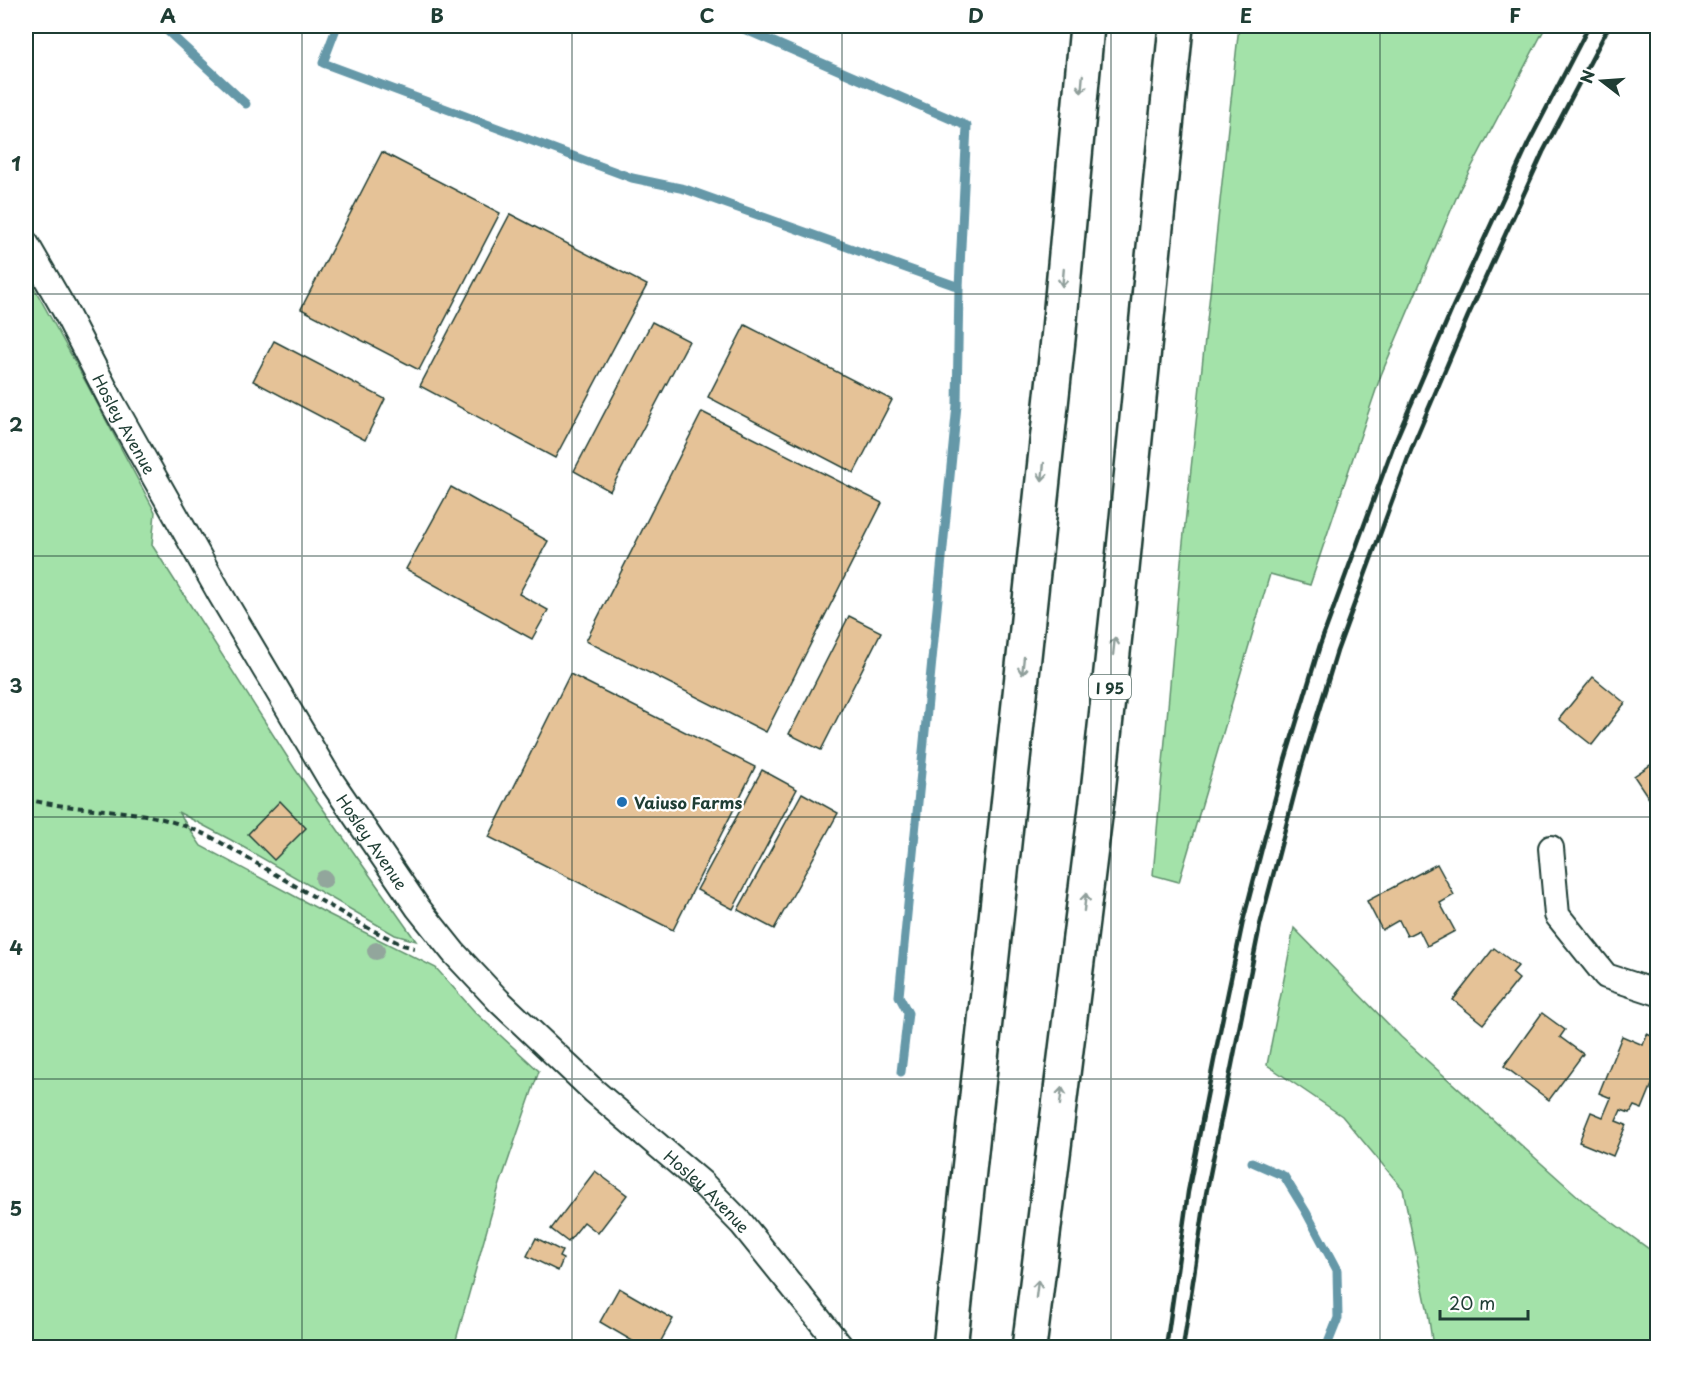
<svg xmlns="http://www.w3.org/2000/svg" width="1683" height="1373" font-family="'Playpen Sans',sans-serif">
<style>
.green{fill:#a3e2a9;stroke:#61906e;stroke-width:1.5}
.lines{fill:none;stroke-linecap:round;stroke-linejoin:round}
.stream{stroke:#6598a8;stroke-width:9}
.building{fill:#e5c297;stroke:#1f3d34;stroke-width:1.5}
.minor-casing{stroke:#1f3d34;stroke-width:28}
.motorway-casing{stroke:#1f3d34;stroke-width:38}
.path{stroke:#1f3d34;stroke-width:4;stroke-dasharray:6 4.5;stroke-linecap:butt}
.minor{stroke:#fff;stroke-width:24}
.motorway{stroke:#fff;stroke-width:33}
.rail{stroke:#1f3d34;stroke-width:4.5}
.tree{fill:#92a69c}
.oneway{stroke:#8f9e9a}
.grid{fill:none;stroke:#1f3d34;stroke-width:1.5;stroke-opacity:0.55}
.poi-dot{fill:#1f6fb2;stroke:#fff;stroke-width:2}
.labels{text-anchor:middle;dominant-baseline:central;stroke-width:4.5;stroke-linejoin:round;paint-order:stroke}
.shield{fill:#fff;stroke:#627771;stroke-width:1.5}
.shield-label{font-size:15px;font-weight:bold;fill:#1f3d34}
.street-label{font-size:16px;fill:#1f3d34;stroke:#fff}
.poi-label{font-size:16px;font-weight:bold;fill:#1f3d34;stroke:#fff;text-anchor:start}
.neatline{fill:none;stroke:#1f3d34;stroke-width:2}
.grid-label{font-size:20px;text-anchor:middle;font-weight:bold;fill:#1f3d34}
</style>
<rect width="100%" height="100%" fill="#fff"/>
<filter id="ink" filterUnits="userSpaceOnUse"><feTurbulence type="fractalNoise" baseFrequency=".0167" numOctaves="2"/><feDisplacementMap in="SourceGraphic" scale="12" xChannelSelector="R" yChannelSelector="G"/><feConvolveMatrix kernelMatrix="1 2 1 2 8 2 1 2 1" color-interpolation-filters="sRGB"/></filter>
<g filter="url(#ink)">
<g class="green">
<polygon points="1239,26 1546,26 1460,189 1381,375 1310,585 1270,574 1179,882 1153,875 1181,561"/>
<polygon points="26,273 75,362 155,512 152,545 295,769 416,941 395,935 231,840 178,812 201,846 326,913 436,968 475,1012 539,1071 498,1190 454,1347 26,1347"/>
<polygon points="1294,928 1401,1037 1582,1200 1657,1255 1657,1347 1433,1347 1428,1313 1403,1189 1342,1116 1267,1065"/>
</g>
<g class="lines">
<g class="stream">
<polyline points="162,26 246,104"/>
<polyline points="337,26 323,63 632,178 685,189 959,287 957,405 899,996 908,1013 901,1072"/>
<polyline points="737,26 967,126 959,287"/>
<polyline points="1252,1162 1284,1176 1306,1212 1337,1270 1338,1318 1326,1348"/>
</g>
</g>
<g class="building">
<polygon points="382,152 500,213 419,370 301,309"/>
<polygon points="510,214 647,285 555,458 420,386"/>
<polygon points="652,322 689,341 610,491 574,471"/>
<polygon points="745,325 892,400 854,473 708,397"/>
<polygon points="274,341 385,399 365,440 253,381"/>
<polygon points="702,412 882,503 766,732 586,641"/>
<polygon points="451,487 548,541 519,594 548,610 532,639 406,569"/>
<polygon points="849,616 881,632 821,750 789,734"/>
<polygon points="570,674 755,767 673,930 489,837"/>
<polygon points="1593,677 1625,703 1592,745 1559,719"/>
<polygon points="1658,760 1658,809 1656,809 1634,776"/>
<polygon points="762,770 797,789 733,909 697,890"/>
<polygon points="802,793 838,813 774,929 738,910"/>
<polygon points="280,801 306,828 274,860 248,834"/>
<polygon points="1437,864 1454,895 1440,903 1455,931 1427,946 1419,930 1407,936 1399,920 1382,930 1367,901"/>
<polygon points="1494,948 1518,966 1512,973 1519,979 1483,1024 1453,1000"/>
<polygon points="1542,1013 1565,1030 1560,1037 1583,1054 1549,1100 1504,1066"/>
<polygon points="1647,1034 1658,1039 1658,1070 1642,1109 1634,1106 1630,1113 1621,1110 1616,1121 1626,1125 1613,1156 1579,1142 1591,1112 1603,1117 1611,1098 1599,1093 1622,1036 1643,1045"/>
<polygon points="595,1171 627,1195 598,1233 584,1222 568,1242 551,1229"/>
<polygon points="536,1238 562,1251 559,1257 563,1259 558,1271 527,1256"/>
<polygon points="619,1288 673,1319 657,1348 633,1348 636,1343 600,1322"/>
</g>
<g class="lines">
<defs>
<g id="minor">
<path id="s1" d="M26,243L64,309L112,402L219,592L330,779L418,908L454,953L499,1001L594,1091L702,1183L742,1224L842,1348"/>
<polyline points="1551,848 1557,915 1606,976 1658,993"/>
</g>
<g id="motorway">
<polyline points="950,1348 1059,330 1087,26"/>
<polyline points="1029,1348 1098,792 1122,569 1176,26"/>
</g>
</defs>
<use href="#minor" class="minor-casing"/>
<use href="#motorway" class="motorway-casing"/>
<path class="path" d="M26,799C65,809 105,808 145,815C168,819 189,827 211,837L368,928L403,945L414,948"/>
<use href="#minor" class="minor"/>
<use href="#motorway" class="motorway"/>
<g class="rail">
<polyline points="1166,1348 1188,1192 1217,1045 1243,921 1285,760 1320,645 1394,444 1452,309 1528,144 1589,26"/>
<polyline points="1183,1348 1206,1194 1260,925 1302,765 1337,651 1411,450 1468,316 1543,152 1609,26"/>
</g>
</g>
<g class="tree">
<circle cx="324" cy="879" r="9"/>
<circle cx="376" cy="951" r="9"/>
</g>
<defs><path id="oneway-shaft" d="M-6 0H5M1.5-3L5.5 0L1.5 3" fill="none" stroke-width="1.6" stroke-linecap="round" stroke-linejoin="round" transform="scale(1.5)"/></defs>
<g class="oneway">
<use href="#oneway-shaft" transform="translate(1082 84) rotate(95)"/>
<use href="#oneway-shaft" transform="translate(1063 278) rotate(95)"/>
<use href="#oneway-shaft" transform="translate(1043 472) rotate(96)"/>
<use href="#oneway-shaft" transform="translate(1114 646) rotate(-84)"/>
<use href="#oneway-shaft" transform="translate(1023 666) rotate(96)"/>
<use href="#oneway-shaft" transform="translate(1085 902) rotate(-83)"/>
<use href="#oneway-shaft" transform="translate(1061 1096) rotate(-83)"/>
<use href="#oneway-shaft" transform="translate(1037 1289) rotate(-83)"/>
</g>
</g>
<path class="grid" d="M302,26V1348M572,26V1348M842,26V1348M1111,26V1348M1380,26V1348M26,294H1658M26,556H1658M26,817H1658M26,1079H1658"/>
<circle class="poi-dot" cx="622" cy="802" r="6"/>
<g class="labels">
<rect class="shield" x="1089" y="675" width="42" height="24" rx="4.5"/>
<g class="shield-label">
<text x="1110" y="687">I 95</text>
</g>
<g class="street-label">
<text stroke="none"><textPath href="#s1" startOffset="206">Hosley Avenue</textPath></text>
<text stroke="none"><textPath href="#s1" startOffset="692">Hosley Avenue</textPath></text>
<text stroke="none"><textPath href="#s1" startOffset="1178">Hosley Avenue</textPath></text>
</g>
<g class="poi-label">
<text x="634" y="802">Vaiuso Farms</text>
</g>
</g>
<rect width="1683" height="1373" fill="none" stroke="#fff" stroke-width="66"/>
<g transform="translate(1602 81) rotate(287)" stroke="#ffffff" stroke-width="4.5" paint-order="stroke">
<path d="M0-4.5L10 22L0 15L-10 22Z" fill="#1f3d34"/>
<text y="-9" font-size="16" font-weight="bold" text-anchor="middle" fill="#1f3d34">N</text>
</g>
<path d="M1440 1310v9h88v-9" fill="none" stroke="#1f3d34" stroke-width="3"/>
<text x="1449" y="1310" font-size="18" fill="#1f3d34" stroke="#ffffff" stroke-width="4.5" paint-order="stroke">20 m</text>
<rect x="33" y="33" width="1617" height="1307" class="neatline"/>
<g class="grid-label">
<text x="168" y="23">A</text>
<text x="437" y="23">B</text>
<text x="707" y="23">C</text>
<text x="976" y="23">D</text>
<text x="1246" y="23">E</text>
<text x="1515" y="23">F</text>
<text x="16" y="171">1</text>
<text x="16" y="432">2</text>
<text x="16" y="693">3</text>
<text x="16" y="955">4</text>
<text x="16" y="1216">5</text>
</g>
</svg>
